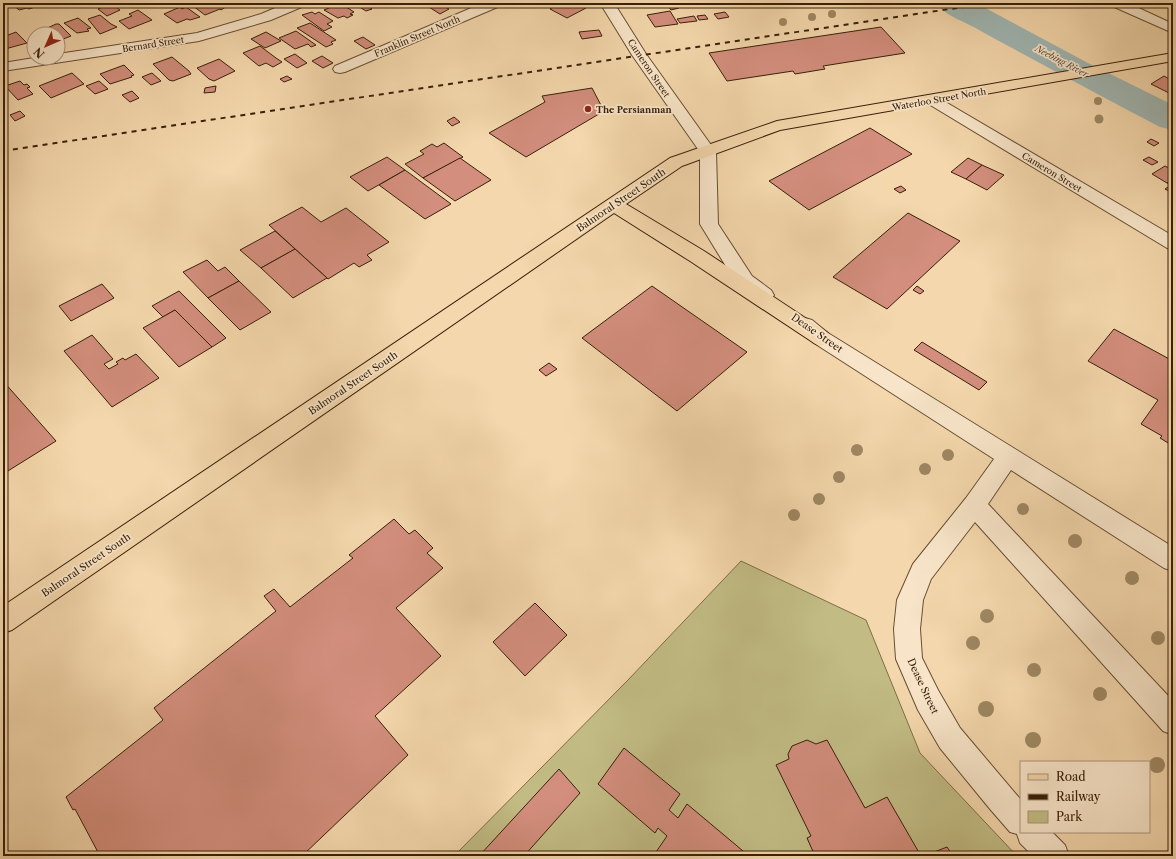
<svg xmlns="http://www.w3.org/2000/svg" width="1176" height="859" font-family="'Libre Caslon Text',serif">
<style>
.green{fill:#c2bc84;stroke:#7d6e46}
.lines{fill:none;stroke-linecap:round;stroke-linejoin:round}
.river{fill:#a0b7b4;fill-rule:evenodd}
.building{fill:#d38e7d;stroke:#382009}
.minor-casing{stroke:#674e32;stroke-width:2}
.major-casing{stroke:#382009;stroke-width:2}
.minor{fill:#f8e5c9;fill-rule:evenodd}
.major{fill:#f4d7ac;fill-rule:evenodd}
.rail{stroke:#382009;stroke-width:2;stroke-dasharray:5 5;stroke-linecap:butt}
.tree{fill:#9f8863}
.poi-dot{fill:#8f2418;stroke:#f8e5c9;stroke-width:1.5}
.labels{text-anchor:middle;dominant-baseline:central;stroke-width:3.5;stroke-linejoin:round;paint-order:stroke}
.far-street-label{font-size:9px;fill:#382009;stroke:#f8e5c9}
.far-water-label{font-size:9px;font-style:italic;fill:#574d3c;stroke:#f8e5c9}
.far-poi-label{font-size:9px;font-weight:bold;fill:#382009;stroke:#f8e5c9;text-anchor:start}
.street-label{font-size:10px;fill:#382009;stroke:#f8e5c9}
</style>
<rect width="100%" height="100%" fill="#f4d7ac"/>
<filter id="stains"><feTurbulence type="fractalNoise" baseFrequency=".005" numOctaves="4"/><feColorMatrix values="0 0 0 0 .2 0 0 0 0 .09 0 0 0 0 .02 0 0 0 .5 -.17"/></filter>
<radialGradient id="worn" r=".72"><stop offset=".6" stop-color="#630" stop-opacity="0"/><stop offset="1" stop-color="#630" stop-opacity=".3"/></radialGradient>
<polygon class="green" points="741,561 866,620 920,753 1017,856 454,856 628,680"/>
<g class="lines">
<path class="river" d="M936,3H976L1088,63L1173,105V130L1160,127C1099,95 1039,63 979,30C966,22 945,16 936,3Z"/>
</g>
<g class="building">
<polygon points="11,3 42,3 44,4 29,9 27,8 19,10"/>
<polygon points="111,3 120,10 107,16 98,9"/>
<polygon points="189,3 223,3 227,6 221,10 220,9 205,15"/>
<polygon points="333,3 335,5 340,3 354,12 350,14 353,15 347,18 344,16 338,18 324,10 329,8 326,6"/>
<polygon points="353,3 378,3 369,7 372,9 366,11"/>
<polygon points="438,3 449,9 440,14 429,7"/>
<polygon points="559,3 576,3 586,8 567,18 550,9"/>
<polygon points="666,3 675,3 679,8 671,10"/>
<polygon points="180,7 182,9 186,7 200,17 190,20 187,19 177,23 164,14"/>
<polygon points="138,10 152,20 129,29 119,21 132,16 129,14"/>
<polygon points="670,11 678,24 655,27 647,15"/>
<polygon points="312,12 315,14 319,12 333,21 327,24 332,27 324,31 302,15"/>
<polygon points="725,12 729,17 718,19 714,14"/>
<polygon points="100,15 111,24 117,27 100,34 88,19"/>
<polygon points="705,15 708,19 699,20 697,16"/>
<polygon points="694,16 697,21 680,23 677,19"/>
<polygon points="78,18 91,28 87,29 89,31 77,33 64,23"/>
<polygon points="310,23 336,40 331,42 333,44 326,47 297,28"/>
<polygon points="56,24 59,24 71,36 58,41 58,34 44,34 41,31"/>
<polygon points="881,27 905,53 823,66 825,69 795,74 793,71 727,81 709,53"/>
<polygon points="599,30 602,36 582,39 579,32"/>
<polygon points="296,31 316,45 311,47 308,44 295,49 279,38"/>
<polygon points="16,32 27,43 5,49 3,48 3,37"/>
<polygon points="266,32 281,41 265,48 251,39"/>
<polygon points="363,37 375,45 366,49 354,41"/>
<polygon points="260,46 276,58 282,62 273,67 266,63 259,66 243,53"/>
<polygon points="295,54 307,63 297,68 284,59"/>
<polygon points="322,56 333,63 323,68 312,61"/>
<polygon points="172,57 189,71 191,74 173,81 169,80 153,64"/>
<polygon points="219,59 235,71 214,81 209,79 197,68"/>
<polygon points="124,65 134,75 131,76 132,77 110,84 100,74"/>
<polygon points="72,73 84,84 51,98 39,86"/>
<polygon points="152,73 161,81 151,85 142,77"/>
<polygon points="287,76 292,79 284,82 280,79"/>
<polygon points="1164,76 1173,81 1173,95 1151,84"/>
<polygon points="20,81 24,85 27,84 30,87 27,88 33,94 18,100 5,86"/>
<polygon points="99,81 108,89 95,94 86,86"/>
<polygon points="216,86 215,92 204,93 205,88"/>
<polygon points="592,88 604,111 526,157 489,133 545,102 542,96"/>
<polygon points="132,91 139,98 130,102 122,95"/>
<polygon points="20,111 25,116 15,121 10,115"/>
<polygon points="454,117 460,122 452,126 447,121"/>
<polygon points="870,128 912,154 809,210 769,181"/>
<polygon points="1151,139 1159,143 1154,146 1147,142"/>
<polygon points="444,143 463,157 423,178 405,164 424,154 420,151 432,144 437,147"/>
<polygon points="387,157 405,170 368,191 350,177"/>
<polygon points="1149,157 1158,162 1152,165 1143,160"/>
<polygon points="460,158 491,180 455,201 423,178"/>
<polygon points="968,158 982,165 966,179 951,172"/>
<polygon points="982,165 1004,175 987,190 966,179"/>
<polygon points="1165,166 1173,170 1173,179 1167,183 1152,174"/>
<polygon points="405,170 451,204 425,219 379,185"/>
<polygon points="1173,179 1173,193 1165,189 1171,185 1167,183"/>
<polygon points="901,186 906,190 900,193 894,189"/>
<polygon points="302,207 321,222 346,208 389,242 367,255 372,260 359,267 354,263 328,279 269,225"/>
<polygon points="908,213 960,241 887,309 833,277"/>
<polygon points="275,231 295,249 261,268 240,250"/>
<polygon points="295,249 327,278 293,298 261,268"/>
<polygon points="207,260 218,271 225,267 239,281 208,298 183,272"/>
<polygon points="239,281 271,312 240,330 208,298"/>
<polygon points="102,284 114,298 71,321 59,306"/>
<polygon points="652,286 747,352 677,411 582,338"/>
<polygon points="917,286 924,291 920,294 913,290"/>
<polygon points="179,291 226,338 212,347 175,310 163,317 152,306"/>
<polygon points="175,310 212,347 179,367 143,328"/>
<polygon points="1114,329 1173,361 1173,446 1160,438 1162,436 1141,424 1158,400 1088,361"/>
<polygon points="92,335 113,359 104,364 109,369 118,364 116,362 123,358 125,360 136,354 159,378 112,407 64,351"/>
<polygon points="922,342 987,382 979,390 914,350"/>
<polygon points="549,363 557,369 546,376 539,370"/>
<polygon points="3,381 56,441 3,474"/>
<polygon points="394,519 409,534 415,530 433,548 427,553 443,568 396,608 441,656 375,716 408,755 302,856 100,856 75,809 73,810 66,797 163,720 154,708 276,611 264,596 274,589 290,607 353,558 349,555"/>
<polygon points="535,603 567,635 525,676 493,642"/>
<polygon points="807,740 816,744 827,740 865,808 887,797 921,856 815,856 807,838 811,836 776,765 789,759 788,754 792,746"/>
<polygon points="624,748 680,794 669,810 678,818 687,804 749,856 660,856 656,852 667,836 658,828 655,833 598,784"/>
<polygon points="559,769 580,793 524,856 479,856"/>
<polygon points="947,847 953,856 930,856 929,854"/>
</g>
<g class="lines">
<defs>
<g id="minor">
<polygon points="287,3 306,3 304,6 271,20 199,41 3,71 3,63 34,58 58,58 58,54 197,33 261,14"/>
<polygon points="483,3 502,3 500,6 345,72 340,73 335,72 333,69 335,66"/>
<polygon points="600,3 614,3 646,54 716,152 718,224 752,276 771,290 774,295 771,300 764,302 757,300 738,286 700,224 700,152 632,55"/>
<polygon points="1110,3 1128,3 1173,24 1173,33 1112,6"/>
<polygon points="932,95 937,97 1173,236 1173,250 1167,248 927,103 924,100 927,97"/>
<polygon points="805,318 812,320 828,333 1173,547 1173,571 1164,568 1011,470 988,504 1173,701 1173,735 1163,731 975,522 931,579 923,600 920,629 922,658 938,690 960,728 1021,800 1021,832 1052,832 1065,845 1069,856 1033,856 1020,843 1017,834 1010,832 990,809 940,748 918,710 896,659 894,629 897,600 913,564 966,498 994,459 814,343 798,330 795,325 798,320"/>
</g>
<polygon id="major" points="1173,53 1173,61 780,130 682,166 626,204 704,251 828,333 831,338 828,343 821,346 814,343 690,261 614,213 12,630 3,633 3,606 670,158 777,121"/>
</defs>
<use href="#minor" class="minor-casing"/>
<use href="#major" class="major-casing"/>
<use href="#minor" class="minor"/>
<use href="#major" class="major"/>
<polyline class="rail" points="3,151 990,3"/>
</g>
<g class="tree">
<circle cx="832" cy="14" r="4"/>
<circle cx="812" cy="17" r="4"/>
<circle cx="783" cy="22" r="4"/>
<circle cx="1098" cy="101" r="4"/>
<circle cx="1099" cy="119" r="4.5"/>
<circle cx="857" cy="450" r="6"/>
<circle cx="948" cy="455" r="6"/>
<circle cx="925" cy="469" r="6"/>
<circle cx="839" cy="477" r="6"/>
<circle cx="819" cy="499" r="6"/>
<circle cx="1023" cy="509" r="6"/>
<circle cx="794" cy="515" r="6"/>
<circle cx="1075" cy="541" r="7"/>
<circle cx="1132" cy="578" r="7"/>
<circle cx="987" cy="616" r="7"/>
<circle cx="1158" cy="638" r="7"/>
<circle cx="973" cy="643" r="7"/>
<circle cx="1034" cy="670" r="7"/>
<circle cx="1100" cy="694" r="7"/>
<circle cx="986" cy="709" r="8"/>
<circle cx="1033" cy="740" r="8"/>
<circle cx="1157" cy="765" r="8"/>
</g>
<circle class="poi-dot" cx="588" cy="109" r="4"/>
<g class="labels">
<g class="far-street-label">
<text transform="translate(417 36) rotate(-23)">Franklin Street North</text>
<text transform="translate(153 44) rotate(-9)">Bernard Street</text>
<text transform="translate(649 68) rotate(56)">Cameron Street</text>
<text transform="translate(939 99) rotate(-10)">Waterloo Street North</text>
<text transform="translate(1052 172) rotate(31)">Cameron Street</text>
</g>
<g class="far-water-label">
<text transform="translate(1062 61) rotate(28)">Neebing River</text>
</g>
<g class="far-poi-label">
<text x="596" y="109">The Persianman</text>
</g>
<g class="street-label">
<text transform="translate(621 200) rotate(-34)">Balmoral Street South</text>
<text transform="translate(817 333) rotate(35)">Dease Street</text>
<text transform="translate(353 383) rotate(-34)">Balmoral Street South</text>
<text transform="translate(86 565) rotate(-34)">Balmoral Street South</text>
<text transform="translate(923 686) rotate(65)">Dease Street</text>
</g>
</g>
<rect width="1176" height="859" fill="none" stroke="#f4d7ac" stroke-width="16"/>
<rect x="4" y="4" width="1168" height="851" fill="none" stroke="#382009" stroke-width="2"/>
<rect x="8" y="8" width="1160" height="843" fill="none" stroke="#382009"/>
<rect x="1020" y="761" width="130" height="72" fill="#f8e5c9" stroke="#ab967c"/>
<rect x="1028" y="774" width="20" height="6" fill="#f4d7ac" stroke="#ab967c"/>
<text x="1056" y="781" font-size="12" fill="#382009">Road</text>
<rect x="1028" y="794" width="20" height="6" fill="#382009" stroke="#ab967c"/>
<text x="1056" y="801" font-size="12" fill="#382009">Railway</text>
<rect x="1028" y="811" width="20" height="12" fill="#c2bc84" stroke="#ab967c"/>
<text x="1056" y="821" font-size="12" fill="#382009">Park</text>
<g transform="translate(46 46) rotate(225)"><circle r="19" fill="#f8e5c9" stroke="#ab967c"/>
<path d="M0-3L7 15L0 10L-7 15Z" fill="#8f2418"/>
<text y="-6" font-size="11" font-weight="bold" text-anchor="middle" fill="#382009">N</text>
</g>
<rect width="100%" height="100%" filter="url(#stains)"/>
<rect width="100%" height="100%" fill="url(#worn)"/>
</svg>
